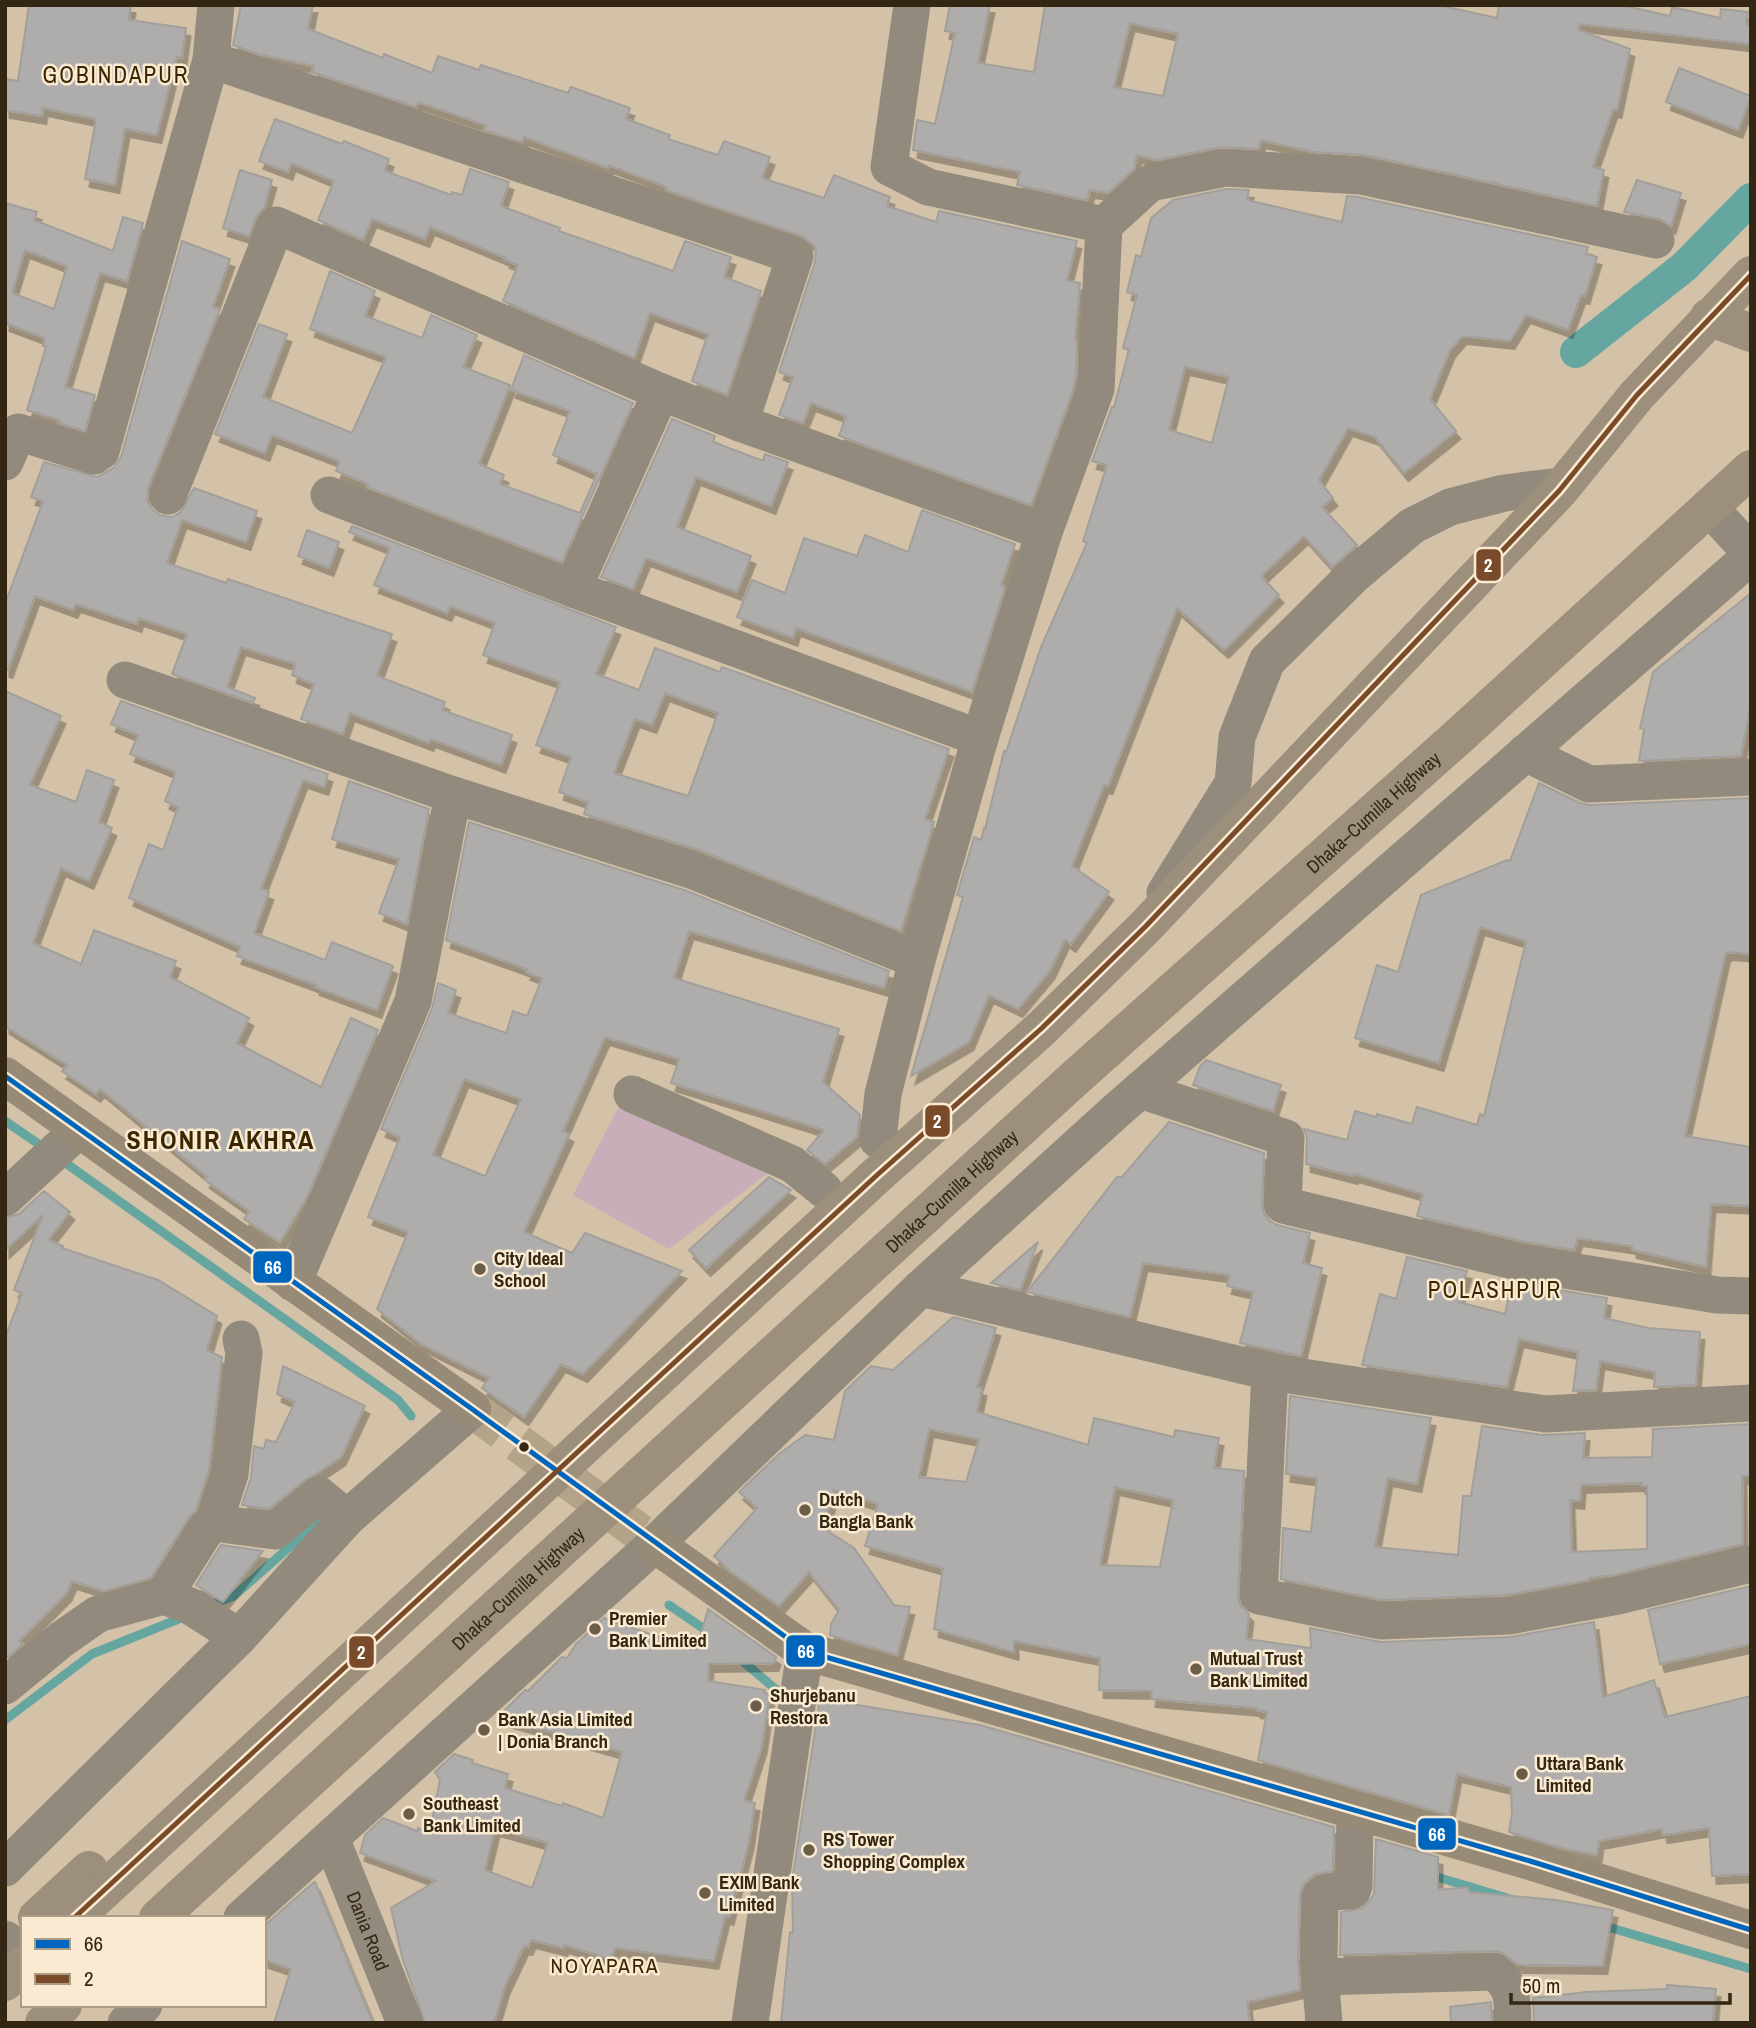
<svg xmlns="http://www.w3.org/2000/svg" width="1756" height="2028" font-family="'Archivo Narrow',sans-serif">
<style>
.green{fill:#c7aeb8}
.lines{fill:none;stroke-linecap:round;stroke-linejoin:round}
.stream{stroke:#65a6a1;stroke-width:9}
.canal{stroke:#65a6a1;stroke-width:32}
.building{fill:#aeadab;stroke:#a29f9b;stroke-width:2;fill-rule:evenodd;filter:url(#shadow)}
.major-tunnel{stroke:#b3a389;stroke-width:38;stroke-dasharray:38 19;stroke-linecap:butt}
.minor{stroke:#928a7c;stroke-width:37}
.major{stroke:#978b78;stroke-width:38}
.highway{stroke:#9c8f7c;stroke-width:38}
.bus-1-casing{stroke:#f9ead1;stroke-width:10}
.bus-2-casing{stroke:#f9ead1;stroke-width:10}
.bus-1{stroke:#0065bd;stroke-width:5}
.bus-2{stroke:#7a4b2a;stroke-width:5}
.poi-dot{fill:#6b5d47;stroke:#f9ead1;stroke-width:2.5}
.bus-dot{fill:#332713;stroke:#f9ead1;stroke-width:2.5}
.labels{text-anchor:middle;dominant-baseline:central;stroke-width:5;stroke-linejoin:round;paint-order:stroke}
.street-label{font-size:19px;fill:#332713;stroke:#f9ead1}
.poi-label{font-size:19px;font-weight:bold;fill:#332713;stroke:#f9ead1;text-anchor:start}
.neighbourhood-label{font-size:21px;letter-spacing:2px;fill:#3a2701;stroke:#f9ead1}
.quarter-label{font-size:23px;letter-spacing:2px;fill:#3a2701;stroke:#f9ead1}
.district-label{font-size:26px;font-weight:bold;letter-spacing:2px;fill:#3a2701;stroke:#f9ead1}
.line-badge{stroke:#f9ead1;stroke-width:2.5}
.badge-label{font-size:19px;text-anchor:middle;font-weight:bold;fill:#fff}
</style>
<defs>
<filter id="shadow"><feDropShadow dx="4.5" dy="8" stdDeviation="0" flood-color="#0004"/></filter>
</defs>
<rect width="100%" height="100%" fill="#d3c2a7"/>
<polygon class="green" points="619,1106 769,1172 669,1249 573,1195"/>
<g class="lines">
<g class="stream">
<polyline points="5,1121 46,1149"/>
<polyline points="60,1159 398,1400 411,1416"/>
<polyline points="669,1605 710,1633"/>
<polyline points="208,1606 234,1596 329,1512"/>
<polyline points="739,1658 787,1699"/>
<polyline points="5,1720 92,1654 186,1616"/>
<polyline points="1427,1874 1507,1898"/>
<polyline points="1601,1925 1751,1969"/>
</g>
<polyline class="canal" points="1576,352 1684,267 1751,199"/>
</g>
<g class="building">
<polygon points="29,5 131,5 129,20 186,28 182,58 177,57 157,135 125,129 115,185 85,179 96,119 43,108 42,116 5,110 5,79 18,81"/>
<polygon points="241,5 313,5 308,29 383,58 384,54 432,73 438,56 479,70 481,65 568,93 571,87 630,108 626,119 670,135 668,139 718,155 724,141 770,157 762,178 824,198 834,175 890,197 887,206 936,222 939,211 1077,241 1067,280 1080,283 1075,341 1077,341 1076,376 1072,393 1031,505 839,436 846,416 811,403 803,423 779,415 793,377 779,372 815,262 816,247 802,236 698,201 666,190 667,187 609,165 608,168 524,137 522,142 484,130 486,125 418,102 416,107 312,72 314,66 258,54 233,45"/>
<path d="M950,5H990L978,63L1034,72L1045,5H1438L1497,18L1499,5H1621L1670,16L1672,7L1720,18L1721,9L1748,12L1746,24L1751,25V44L1580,24L1578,30L1630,49L1617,110L1613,109L1593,167L1604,170L1597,206L1365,155L1314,152L1261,140L1259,149L1221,147L1157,160L1137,155L1134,169L1108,193L1090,190L1087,200L1017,185L1020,172L913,150L917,120L935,124L955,33L945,31ZM1130,23L1178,34L1163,96L1114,87Z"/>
<polygon points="1679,68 1751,96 1738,130 1666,102"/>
<polygon points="275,119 342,144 344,141 389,159 385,171 451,195 452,192 462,195 470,169 509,182 501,206 560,228 559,231 673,271 685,241 731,257 724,277 761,291 727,395 692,381 708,334 650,313 634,358 503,301 518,265 505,260 506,258 430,227 425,239 372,219 363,240 318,220 334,181 291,163 288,172 259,161"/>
<polygon points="240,170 272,180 264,208 256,217 249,236 223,228"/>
<polygon points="1637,180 1681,193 1671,226 1660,219 1624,212"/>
<path d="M1226,189L1249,190L1247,200L1342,222L1347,196L1358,197L1588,247L1586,254L1597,257L1585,296L1581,295L1568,330L1526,315L1510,341L1462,336L1450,350L1430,399L1456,431L1404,473L1375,437L1348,428L1319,480L1333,498L1322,507L1357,545L1332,567L1304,536L1261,576L1279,595L1224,650L1177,608L1108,786L1104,785L1072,866L1109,892L1071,944L1065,939L1050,971L1018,1009L989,995L969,1042L911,1076L963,897L957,895L974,837L981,840L984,828L985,829L1004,751L1006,752L1041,647L1087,543L1083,541L1107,465L1092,461L1112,407H1114L1129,350L1123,348L1137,295L1127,292L1136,255L1141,257L1151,218L1173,200ZM1185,367L1229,377L1212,443L1169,430Z"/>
<path d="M5,203L37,212L34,220L113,251L123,217L143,223L127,281L100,273L65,387L95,395L85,431L59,423L60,420L27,410L46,347L43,346L45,338L5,323ZM25,250L67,266L54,309L12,293Z"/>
<polygon points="182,241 230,259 213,307 220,309 148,488 147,500 152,509 160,515 172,517 181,512 194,488 257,511 246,542 182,520 167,563 226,583 228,579 392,634 377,676 445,702 442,710 512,735 501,765 431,739 429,743 350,713 343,734 301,719 314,684 292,675 296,664 241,647 227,687 255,698 253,703 172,674 187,634 139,618 137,624 76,604 73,610 35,596 8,670 5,669 5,604 43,501 31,497 44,462 97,477 113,468 121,457"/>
<polygon points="330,271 375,291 365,316 422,338 431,315 477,335 463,367 510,385 479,464 504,475 500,484 580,513 597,474 553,455 570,411 511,390 524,355 633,403 562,562 367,487 368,484 336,471 340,461 272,435 265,453 215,434 259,324 287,334 263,397 352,433 386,357 310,329"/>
<polygon points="672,419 715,436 713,442 763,461 765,454 788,462 771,506 696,477 677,527 751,556 737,592 646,558 633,589 601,577"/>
<polygon points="922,510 1015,544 1001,585 1005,587 972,692 796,628 793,638 737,617 752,580 785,593 804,538 857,556 865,535 908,552"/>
<path d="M352,526L616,627L596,674L639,690L655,648L720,672L722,667L949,749L925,819L934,822L901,931L699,850L584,814L588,802L559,792L571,757L536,745L560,682L483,655L495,623L450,606L447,613L374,585L390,548L349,532ZM665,693L718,713L688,796L614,773L635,719L652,725Z"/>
<polygon points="307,530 339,542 329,568 298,556"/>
<polygon points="1751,593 1751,703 1741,756 1639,761 1644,729 1640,728 1653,672"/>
<polygon points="5,691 61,716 30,785 76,802 87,770 114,780 99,822 112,828 89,881 61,868 33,943 81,964 94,930 176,961 170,977 249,1018 237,1043 321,1087 351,1018 378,1030 307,1197 280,1242 244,1219 249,1211 205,1180 207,1177 100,1089 96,1094 62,1071 67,1065 5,1026"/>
<polygon points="121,701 328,774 324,787 303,780 261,889 269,892 254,933 325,960 332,942 393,966 377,1010 315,987 316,985 237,956 240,947 129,898 149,844 163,850 178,807 165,801 176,772 130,754 138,735 111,724"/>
<polygon points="349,781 429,809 407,924 379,913 399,859 332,839"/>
<polygon points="1539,783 1580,803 1590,805 1751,798 1751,954 1727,952 1725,956 1685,1136 1751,1147 1751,1206 1711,1204 1706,1267 1632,1250 1632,1246 1578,1238 1574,1250 1526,1242 1417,1216 1423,1194 1354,1174 1353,1176 1306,1164 1307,1139 1304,1129 1347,1140 1355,1111 1376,1117 1377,1114 1412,1124 1417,1107 1477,1125 1480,1114 1484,1116 1526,941 1480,927 1439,1063 1355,1038 1377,965 1398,972 1421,895 1507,860 1510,861"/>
<path d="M469,822L684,890L889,971L884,988L689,931L674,978L839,1029L823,1082L860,1115L857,1137L825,1164L807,1150L824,1130L671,1083L679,1059L605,1037L563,1131L569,1134L524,1232L572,1253L585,1233L682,1271L583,1374L561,1364L524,1417L482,1388L489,1378L421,1344L377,1309L408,1232L368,1217L400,1137L381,1129L432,1009L438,983L456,990L448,1013L506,1033L513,1011L527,1016L542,978L526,972L527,969L446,940ZM464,1079L521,1099L485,1176L433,1155Z"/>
<polygon points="1206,1060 1281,1085 1273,1111 1193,1085 1200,1066"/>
<polygon points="1169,1122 1264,1153 1262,1204 1264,1214 1270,1221 1277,1225 1310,1233 1303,1263 1322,1268 1301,1356 1240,1343 1253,1292 1227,1286 1230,1275 1143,1263 1130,1317 1027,1292 1117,1177 1122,1177"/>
<polygon points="769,1177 791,1190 706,1268 689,1250"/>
<polygon points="44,1191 70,1212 48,1240 63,1246 62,1248 158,1280 217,1316 207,1350 222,1357 209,1469 196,1510 189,1517 151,1578 104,1591 72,1581 67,1593 19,1641 23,1644 5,1659 5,1338 22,1293 14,1290 43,1215 5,1250 5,1218 19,1214"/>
<polygon points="1038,1242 1020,1290 991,1283"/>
<polygon points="1407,1257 1467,1271 1458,1302 1505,1314 1512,1282 1607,1298 1604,1318 1648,1328 1700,1332 1696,1385 1654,1387 1655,1372 1600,1361 1596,1390 1573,1391 1578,1352 1519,1339 1507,1387 1362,1365 1380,1294 1396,1299"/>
<path d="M953,1317L996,1328L977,1387L982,1388L977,1412L1088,1445L1094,1418L1174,1437L1175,1430L1219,1438L1214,1468L1244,1471L1238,1595L1240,1605L1249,1614L1246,1639L1311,1648L1310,1628L1381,1642L1510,1637L1594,1622L1603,1697L1654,1680L1665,1717L1751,1696V1874L1712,1876L1709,1828L1663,1835L1662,1829L1599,1841L1597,1855L1562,1848L1509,1832L1512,1814L1511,1787L1457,1774L1449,1815L1258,1760L1267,1712L1256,1710V1708L1151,1699L1152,1691L1099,1690L1100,1658L1014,1641V1652L934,1629L943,1568L865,1546L878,1504L834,1490L823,1528L854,1548L894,1605L910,1607L897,1655L830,1635L831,1624L839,1610L809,1572L779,1606L730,1571L714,1556L757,1508L739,1492L779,1454L805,1435L834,1440L845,1391L871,1366L893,1370ZM929,1429L979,1439L966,1482L919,1477ZM1115,1487L1173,1500L1160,1567L1100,1565Z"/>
<polygon points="283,1366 365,1406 341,1457 316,1474 306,1479 269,1509 242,1505 251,1477 254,1446 264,1449 266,1440 276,1442 295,1402 277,1394"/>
<path d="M1290,1396L1431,1418L1417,1484L1388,1478L1375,1547L1458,1555L1463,1496H1471L1482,1426L1542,1435L1585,1433L1583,1458L1652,1457L1653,1429L1751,1424V1476H1742L1743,1544L1614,1575L1589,1578V1580L1507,1595L1382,1600L1281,1579L1283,1528L1311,1532L1317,1478L1286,1474ZM1641,1483V1486H1647V1549L1572,1552L1570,1500L1580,1501L1581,1485Z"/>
<polygon points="221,1545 263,1551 223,1602 196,1585"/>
<polygon points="1751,1586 1751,1644 1660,1664 1648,1610"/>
<path d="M708,1609L776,1657L774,1663L709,1664L708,1681L765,1690L764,1693L770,1694L762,1746L744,1801L755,1803L749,1842L729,1917L725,1916L714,1961L615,1948L611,1959L564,1945L563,1948L531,1940L528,1947L524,1946L505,1986L494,2023H425L402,1957L391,1908L436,1881L360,1853L365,1835L383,1818L417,1831L418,1828L430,1832L440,1780L435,1772L454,1754L473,1760L472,1763L508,1774L505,1788L562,1806L563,1803L603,1818L622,1752L498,1717L525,1690L528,1691L562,1657L567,1658L576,1644L604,1618L696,1650ZM495,1828L548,1843L532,1888L485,1870Z"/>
<polygon points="820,1699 980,1725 1334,1827 1333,1871 1316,1874 1309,1879 1303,1885 1300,1893 1298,1962 1300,1990 1247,2002 1250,2023 781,2023 790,1932 793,1933 792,1881"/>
<polygon points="1376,1839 1438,1857 1438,1890 1468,1887 1469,1892 1556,1900 1613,1910 1603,1966 1518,1965 1503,1953 1494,1951 1340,1955 1341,1912 1363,1908 1374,1894"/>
<polygon points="314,1882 315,1882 373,2023 274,2023 291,1969 264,1960 264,1926"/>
<polygon points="1667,1985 1716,1989 1713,2023 1534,2023 1533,1998 1587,1992 1667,1989"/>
<polygon points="1491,2002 1492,2023 1451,2023 1450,2007"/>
</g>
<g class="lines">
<polyline class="major-tunnel" points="472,1409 655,1544"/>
<g class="minor">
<polyline points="211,60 795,256 740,423 661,392 573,589"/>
<polyline points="1104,225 1150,183 1225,168 1361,176 1656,240"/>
<polyline points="740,423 1044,532"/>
<polyline points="5,462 18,432 94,456 101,451 211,60 216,5"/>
<polyline points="329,495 573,589 980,738"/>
<polyline points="168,496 276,225 661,392"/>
<polyline points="1709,507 1751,553"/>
<polyline points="125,680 453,795 691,870 917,960"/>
<polyline points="1525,753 1589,784 1751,777"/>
<polyline points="1165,893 1233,783 1237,737 1267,661 1354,575 1412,526 1450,507 1504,493 1552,487 1559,491"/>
<polyline points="1140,1090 1286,1138 1283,1205 1522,1263 1717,1295 1751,1296"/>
<polyline points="632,1094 792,1164 824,1190"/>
<polyline points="878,1140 883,1094 917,960 980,738 1044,532 1096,389 1104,225 928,187 889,167 912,5"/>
<polyline points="5,1198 80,1129"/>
<polyline points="293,1283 413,1001 453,795"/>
<polyline points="921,1288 1270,1372 1545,1414 1751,1403"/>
<polyline points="1270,1372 1259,1596 1380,1621 1509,1616 1618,1596 1751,1564"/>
<polyline points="214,1523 230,1474 244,1353 241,1339"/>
<polyline points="164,1596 207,1528 214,1523 275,1531 319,1495 347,1518"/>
<polyline points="239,1637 347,1518 472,1409"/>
<polyline points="5,1686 62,1639 98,1614 164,1596 190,1606 239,1637 5,1868"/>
<path id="s1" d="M331,1838L405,2023"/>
<polyline points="242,1918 655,1544 921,1288 1116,1111 1751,556"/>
<polyline points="5,1939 10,1942"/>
<path d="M1320,1977L1495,1972C1514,1989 1512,1998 1513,2023"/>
<polyline points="126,2023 144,2005"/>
<polyline points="750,2023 805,1651"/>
<polyline points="1324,2023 1319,1962 1320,1904 1321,1896 1327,1892 1352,1891 1354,1886 1355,1810"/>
</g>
<g class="major">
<polyline points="5,1076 472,1409"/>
<polyline points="655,1544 805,1651 1530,1861 1751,1930"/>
</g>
<g class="highway">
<polyline points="1709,317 1751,333"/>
<polyline points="37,1918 89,1870"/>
<polyline points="74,1918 876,1176 1042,1028 1145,927 1559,491 1637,395 1751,275"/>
<path id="s2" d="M158,1918L1075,1078L1459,736L1751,469"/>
<polyline points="5,1982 23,1965"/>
<polyline points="44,2023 63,2005"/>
</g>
<defs>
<polyline id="bus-1" points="5,1076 472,1409 805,1651 1530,1861 1751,1930"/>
<polyline id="bus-2" points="74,1918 876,1176 1042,1028 1145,927 1559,491 1637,395 1751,275"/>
</defs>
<use href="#bus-1" class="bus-1-casing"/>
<use href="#bus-2" class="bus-2-casing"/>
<use href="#bus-1" class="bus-1"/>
<use href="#bus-2" class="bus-2"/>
</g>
<g class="poi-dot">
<circle cx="480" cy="1269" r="7"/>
<circle cx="805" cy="1510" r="7"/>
<circle cx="595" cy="1629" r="7"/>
<circle cx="1196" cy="1669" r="7"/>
<circle cx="756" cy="1706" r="7"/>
<circle cx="484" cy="1730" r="7"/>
<circle cx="1522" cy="1774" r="7"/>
<circle cx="409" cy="1814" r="7"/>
<circle cx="809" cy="1850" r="7"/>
<circle cx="705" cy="1893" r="7"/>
</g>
<circle class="bus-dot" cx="524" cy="1447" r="6"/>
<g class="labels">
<g class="street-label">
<text stroke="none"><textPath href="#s2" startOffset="1643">Dhaka–Cumilla Highway</textPath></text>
<text stroke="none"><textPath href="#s2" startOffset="1076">Dhaka–Cumilla Highway</textPath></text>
<text stroke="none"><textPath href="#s2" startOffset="488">Dhaka–Cumilla Highway</textPath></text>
<text stroke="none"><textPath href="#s1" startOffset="100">Dania Road</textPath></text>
</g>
<g class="poi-label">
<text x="494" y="1258">City Ideal<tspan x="494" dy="22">School</tspan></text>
<text x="819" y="1499">Dutch<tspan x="819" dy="22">Bangla Bank</tspan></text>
<text x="609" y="1618">Premier<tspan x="609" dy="22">Bank Limited</tspan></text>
<text x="1210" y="1658">Mutual Trust<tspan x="1210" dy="22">Bank Limited</tspan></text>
<text x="770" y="1695">Shurjebanu<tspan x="770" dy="22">Restora</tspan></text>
<text x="498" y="1719">Bank Asia Limited<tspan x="498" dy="22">| Donia Branch</tspan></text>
<text x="1536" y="1763">Uttara Bank<tspan x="1536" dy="22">Limited</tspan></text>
<text x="423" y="1803">Southeast<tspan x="423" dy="22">Bank Limited</tspan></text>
<text x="823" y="1839">RS Tower<tspan x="823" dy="22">Shopping Complex</tspan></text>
<text x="719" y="1882">EXIM Bank<tspan x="719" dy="22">Limited</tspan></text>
</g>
<g class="neighbourhood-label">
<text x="605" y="1965">NOYAPARA</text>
</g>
<g class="quarter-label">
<text x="116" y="74">GOBINDAPUR</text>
<text x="1495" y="1289">POLASHPUR</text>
</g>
<g class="district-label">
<text x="221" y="1139">SHONIR AKHRA</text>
</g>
</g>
<g class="line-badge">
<rect x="1475" y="548" width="27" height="34" rx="7" fill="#7a4b2a"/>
<rect x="924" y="1104" width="27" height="34" rx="7" fill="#7a4b2a"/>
<rect x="252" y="1250" width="41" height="34" rx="7" fill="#0065bd"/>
<rect x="785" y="1634" width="41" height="34" rx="7" fill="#0065bd"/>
<rect x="348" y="1635" width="27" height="34" rx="7" fill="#7a4b2a"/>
<rect x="1417" y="1817" width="40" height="34" rx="7" fill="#0065bd"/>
</g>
<g class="badge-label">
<text x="1488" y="572">2</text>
<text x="937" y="1128">2</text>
<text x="273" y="1274">66</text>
<text x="806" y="1658">66</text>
<text x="361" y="1659">2</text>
<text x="1437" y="1841">66</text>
</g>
<rect width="1756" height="2028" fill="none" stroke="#332713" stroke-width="14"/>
<rect x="21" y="1916" width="245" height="91" fill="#f9ead1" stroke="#aa9c85" stroke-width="2"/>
<rect x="35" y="1939" width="35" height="10" fill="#0065bd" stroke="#aa9c85" stroke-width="2"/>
<text x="84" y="1951" font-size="21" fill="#332713">66</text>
<rect x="35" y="1974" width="35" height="10" fill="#7a4b2a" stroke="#aa9c85" stroke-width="2"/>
<text x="84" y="1986" font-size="21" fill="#332713">2</text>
<path d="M1511 1993v10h219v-10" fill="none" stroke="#332713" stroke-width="3.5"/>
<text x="1522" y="1993" font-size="21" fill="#332713" stroke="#f9ead1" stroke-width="5" paint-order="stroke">50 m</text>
</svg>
